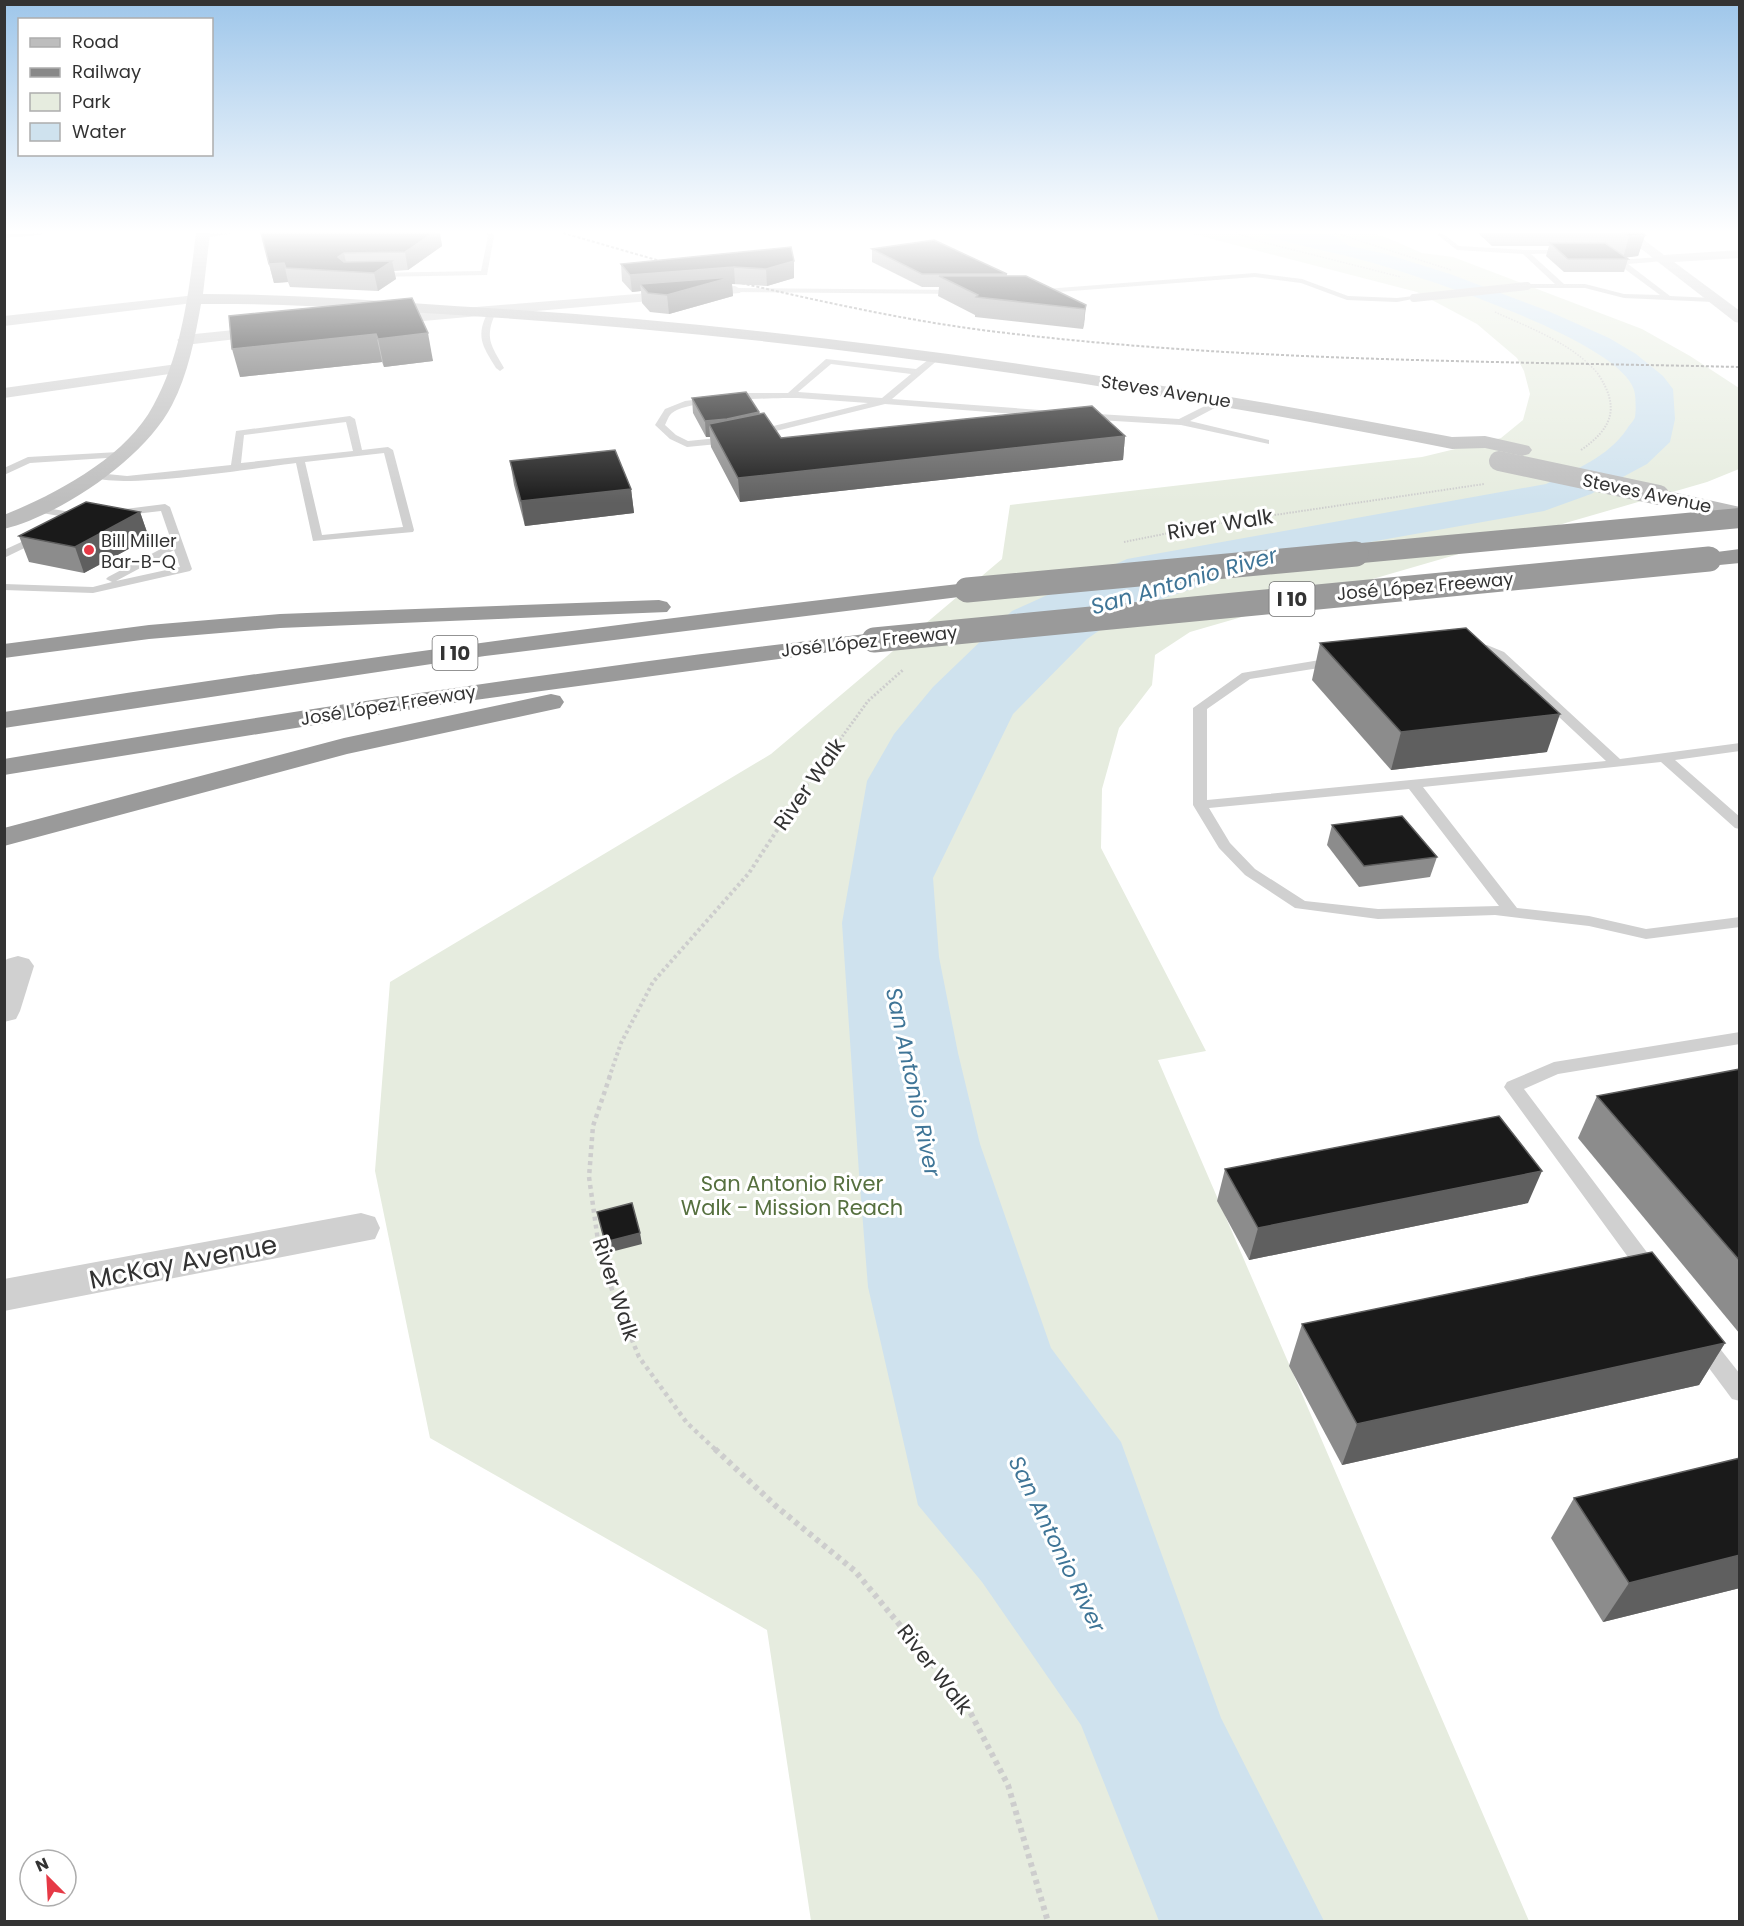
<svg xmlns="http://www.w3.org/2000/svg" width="1744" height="1926" font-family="Poppins,sans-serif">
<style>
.green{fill:#e6ecdf}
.water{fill:#cfe2ee}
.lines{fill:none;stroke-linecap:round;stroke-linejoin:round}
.path-far5{stroke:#cdcdcd;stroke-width:1.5;stroke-dasharray:1.5 1.5;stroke-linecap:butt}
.path-far4{stroke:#cdcdcd;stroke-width:2;stroke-dasharray:1.5 1.5;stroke-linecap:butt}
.path-far3{stroke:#cdcdcd;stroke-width:3;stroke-dasharray:2 2;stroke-linecap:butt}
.path-far2{stroke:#cdcdcd;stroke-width:4;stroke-dasharray:3 3;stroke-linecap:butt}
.path-far1{stroke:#cdcdcd;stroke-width:4.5;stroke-dasharray:4 4;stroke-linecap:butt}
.path{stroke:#cdcdcd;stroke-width:6;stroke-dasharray:4.5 4.5;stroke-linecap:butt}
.service{fill:#d0d0d0;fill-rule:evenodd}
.minor{fill:#d0d0d0;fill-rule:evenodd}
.secondary{fill:#bdbdbd;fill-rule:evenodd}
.motorway{fill:#9a9a9a;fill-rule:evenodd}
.rail{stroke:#888;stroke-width:2;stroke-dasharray:3 2;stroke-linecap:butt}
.service-bridge{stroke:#d0d0d0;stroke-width:8}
.secondary-bridge{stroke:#bdbdbd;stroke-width:20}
.motorway-bridge-far1{stroke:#9a9a9a;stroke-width:20}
.motorway-bridge{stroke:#9a9a9a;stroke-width:25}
.wall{fill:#8c8c8c}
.shaded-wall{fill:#5f5f5f}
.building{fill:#1a1a1a;stroke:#5f5f5f;stroke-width:1.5}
.poi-dot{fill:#e63946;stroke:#fff;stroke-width:2}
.labels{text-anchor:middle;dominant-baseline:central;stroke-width:6;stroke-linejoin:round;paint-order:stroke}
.far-street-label{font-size:18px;fill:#333;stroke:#fff}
.far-poi-label{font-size:18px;fill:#333;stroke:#fff;text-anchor:start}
.shield{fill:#fff;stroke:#707070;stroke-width:1.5}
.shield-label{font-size:20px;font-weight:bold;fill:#333}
.street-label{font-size:21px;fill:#333;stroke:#fff}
.park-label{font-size:21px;fill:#56703f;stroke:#fff}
.water-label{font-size:22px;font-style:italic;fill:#3f7597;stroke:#fff}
.near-street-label{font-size:26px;fill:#333;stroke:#fff}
</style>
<rect width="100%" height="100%" fill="#fff"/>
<polygon class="green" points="1189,233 1370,233 1383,236 1422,253 1453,257 1642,329 1690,356 1739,388 1739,469 1707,482 1190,632 1155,655 1152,685 1119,728 1102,789 1101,848 1206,1051 1158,1060 1529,1921 811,1921 767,1630 430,1438 375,1171 390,982 771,754 1002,559 1010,505 1422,457 1501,438 1523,420 1530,394 1524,371 1517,358 1477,324 1417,292"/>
<path class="water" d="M1259,233H1321L1335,236L1349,246L1386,254L1450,274L1548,311L1609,338L1636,354L1663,376L1673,389L1675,419L1670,442L1647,464L1591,494L1544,511L1286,557L1129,610L1087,639L1013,714L933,878L939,957L958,1053L980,1144L1051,1348L1121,1442L1221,1718L1324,1921H1159L1081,1725L982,1582L918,1505L868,1287L859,1173L842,923L867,781L894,734L933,687L1012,611L1127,559L1546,484C1576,469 1608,457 1627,429C1629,425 1634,421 1635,417C1636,412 1636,396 1634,390C1620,341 1422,277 1373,263C1335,252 1296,246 1259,233Z"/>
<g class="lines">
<g class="path-far5">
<polyline points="1236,233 1262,242 1401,277"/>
<polyline points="1335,233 1451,270"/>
<path d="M1495,312C1530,328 1574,344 1599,375"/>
</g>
<g class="path-far4">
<path d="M1581,450C1613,428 1620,407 1598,374"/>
<polyline points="1124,542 1214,524 1484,484"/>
</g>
<polyline class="path-far3" points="807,785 868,701 904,669"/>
<polyline class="path-far2" points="609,1078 621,1043 653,982 749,873 808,783"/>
<polyline class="path-far1" points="610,1076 593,1126 589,1177 599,1248 614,1296 639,1357 687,1423 717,1451"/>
<polyline class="path" points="715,1449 777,1507 855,1571 967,1706 1008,1785 1048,1922"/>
<g class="service">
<polygon points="44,233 41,235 4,238 4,234"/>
<polygon points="212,233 236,233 203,238 200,236"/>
<polygon points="486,233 492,233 494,236 487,275 373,277 369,275 373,273 481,271 488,236"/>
<polygon points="1435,233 1442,233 1459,246 1525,250 1571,250 1569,253 1531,254 1564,284 1585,284 1624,294 1660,295 1618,264 1618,260 1660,257 1663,261 1628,264 1670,296 1713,298 1717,300 1713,302 1624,298 1585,288 1527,288 1523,286 1524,284 1555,284 1523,254 1457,250"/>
<polygon points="1255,273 1302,279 1348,296 1397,298 1414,296 1418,298 1397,302 1347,300 1301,283 1255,277 1032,294 1028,292 1032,290"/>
<polygon points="735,288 959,290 963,292 959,294 732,292 732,288"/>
<path d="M489,310L496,312C484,338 491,345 504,368L500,371L496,368C482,345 475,336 489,310Z"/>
<path d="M936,354L939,355V359L892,399L1054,411L1059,414L1054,417L885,404L728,443L687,447L670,439L655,425L665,409L685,401L746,393H788L826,359L916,369ZM831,364L911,374L882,398L798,392ZM798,398L868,403L728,437L688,441L676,435L665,425C667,421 669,415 672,413C689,399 774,398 798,398Z"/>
<polygon points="1223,397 1226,398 1226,402 1190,421 1269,440 1269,444 1181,425 1082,419 1077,416 1082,413 1179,419"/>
<path d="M350,416L355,419L362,450L388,447L393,450L414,530L413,532L313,541L296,463C263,467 112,491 92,476L97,473L127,476L231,465L236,431ZM346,422L353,451L241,463L244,435ZM384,453L403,527L322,535L305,462Z"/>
<polygon points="119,452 122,453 122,457 30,463 4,475 4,468 28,457"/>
<path d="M165,504L170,507L192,569L190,571L93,593L4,590V584L93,587L112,582L106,579L108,577L172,543L161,511L109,517L104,514L109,511ZM174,550L180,567L116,581Z"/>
<polygon points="34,506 83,514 88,517 83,520 30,511 30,507"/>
<polygon points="43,532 47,533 47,537 4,558 4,550"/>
<path d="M1487,645L1504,652L1620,759L1740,743V751L1675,760L1740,817V829L1735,828L1661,762L1423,787L1517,908L1589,916L1646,929L1740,917V927L1646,939L1589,926L1495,915L1378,919L1295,908L1245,875L1219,848L1193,805V708L1242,673L1338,657L1344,661L1338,665L1250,679L1207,709V800L1606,761L1496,658C1485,653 1471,657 1465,651L1467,648ZM1409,789L1499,906L1378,909L1305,901L1255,869L1230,843L1209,808Z"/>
<polygon points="1740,1032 1740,1044 1558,1074 1524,1089 1658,1267 1661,1273 1658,1279 1651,1281 1644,1279 1504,1087 1507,1082 1554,1062"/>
<polygon points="1702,1333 1710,1336 1740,1374 1740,1401 1732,1399 1694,1348 1691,1342 1694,1336"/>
</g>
<g class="minor">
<polygon points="1621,233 1635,233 1664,255 1740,250 1740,258 1674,262 1740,311 1740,323 1735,322"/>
<polygon points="735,286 742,290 740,293 378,325 370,320 378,315"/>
<polygon points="196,295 203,299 201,302 4,326 4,316"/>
<polygon points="274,326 282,331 279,334 185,345 177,340 185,335"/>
<polygon points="177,364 185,369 183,372 4,398 4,388"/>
<polygon points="18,956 29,959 34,966 20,1011 16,1019 4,1022 4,962 7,959"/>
<polygon points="361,1213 375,1217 380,1228 375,1239 4,1311 4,1279"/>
</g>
<g class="secondary">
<path d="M196,233H210L203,294C297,294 393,302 487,308C811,328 1133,376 1452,437L1485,436L1529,446L1532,450L1529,454L1522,456L1485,448L1452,449C1133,386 811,338 486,317C391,311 296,303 201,304C195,338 188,374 172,405C145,458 61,515 4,529V515C56,494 126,457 153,406C182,354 189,291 196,233Z"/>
<polygon points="1659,489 1740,507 1740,519 1652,499 1649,495 1652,491"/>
</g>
<g class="motorway">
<polygon points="1740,549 1740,563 1709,566 1701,564 1698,559 1701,554"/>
<path d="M967,583L975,585L979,590L975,595L485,656L4,728V712C324,662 645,619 967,583Z"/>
<polygon points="659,600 667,602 671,607 667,612 280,628 149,639 4,658 4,644 149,625 280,614"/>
<path d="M874,633L883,635L886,640L883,645L438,705L4,775V759C293,710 583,667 874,633Z"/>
<polygon points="551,694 560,696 564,702 560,708 347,754 4,846 4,828 344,738"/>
</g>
<g class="rail">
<polyline points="563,233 674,265"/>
<path d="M732,281C815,300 898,319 982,330C1233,362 1487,361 1740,367"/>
</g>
<polyline class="service-bridge" points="1414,298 1527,286"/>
<polyline class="secondary-bridge" points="1499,461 1659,495"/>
<polyline class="motorway-bridge-far1" points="1340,555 1740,518"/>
<g class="motorway-bridge">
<polyline points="967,590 1356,554"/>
<polyline points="874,640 1709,559"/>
</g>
</g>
<g class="wall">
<polygon points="261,233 440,233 442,246 408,270 394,271 396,279 378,291 290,287 288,282 274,283"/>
<polygon points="1478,233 1643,233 1645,235 1638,256 1626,257 1628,259 1624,272 1564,272 1546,256 1549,246 1492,246"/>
<polygon points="791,247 794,278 767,286 732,284 733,296 669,314 650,312 642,303 641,291 632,292 622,281 621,264"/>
<polygon points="872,249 1007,274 1007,276 1086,305 1083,329 975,317 975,315 938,296 939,287 922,287 872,262"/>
<polygon points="412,298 433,361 384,367 382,362 240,377"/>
<polygon points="692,398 759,412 759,414 781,438 1125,436 1123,460 740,502 711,447 710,437 706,437 693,413"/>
<polygon points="510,461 631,489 634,513 525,526 514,485"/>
<polygon points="140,512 149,538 84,573 29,562 19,536"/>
<polygon points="1320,643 1547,752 1391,770 1312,680"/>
<polygon points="1332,825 1437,857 1430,877 1359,887 1327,845"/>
<polygon points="1740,1069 1740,1334 1578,1138 1597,1096"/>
<polygon points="1225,1169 1528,1203 1249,1260 1217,1201"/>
<polygon points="1302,1324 1725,1343 1699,1385 1342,1465 1289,1366"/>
<polygon points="1740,1458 1740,1588 1603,1622 1551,1538 1574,1498"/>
</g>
<g class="shaded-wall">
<polygon points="433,233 440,233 442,246 408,270 405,252"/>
<polygon points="1645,235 1638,256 1623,258 1629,236"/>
<polygon points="344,253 348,271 338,257"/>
<polygon points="392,261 396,279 378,291 374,273"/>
<polygon points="794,261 794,278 767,286 766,269"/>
<polygon points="284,263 288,282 274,283 269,264"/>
<polygon points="734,267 735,284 732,284 733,296 669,314 667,295 640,284 641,291 632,292 630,275"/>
<polygon points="1086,305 1084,325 1083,329 1085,309"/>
<polygon points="428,333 433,361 384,367 378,339"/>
<polygon points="376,334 382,362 240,377 232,349"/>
<polygon points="759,412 759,427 709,424 710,437 706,437 705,421"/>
<polygon points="1125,436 1123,460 740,502 738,478"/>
<polygon points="631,489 634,513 525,526 521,501"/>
<polygon points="140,512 149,538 84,573 75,547"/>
<polygon points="1560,714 1547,752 1391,770 1401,732"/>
<polygon points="1542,1171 1528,1203 1249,1260 1258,1228"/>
<polygon points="640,1233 642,1244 607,1253 605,1242"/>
<polygon points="1725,1343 1699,1385 1342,1465 1357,1424"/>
<polygon points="1740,1555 1740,1588 1603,1622 1629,1583"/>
</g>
<g class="building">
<polygon points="261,233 433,233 405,252 344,253 338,257 344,262 392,261 374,273 286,268 284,263 269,264"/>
<polygon points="1624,233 1643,233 1645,235 1629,236"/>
<polygon points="934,240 1007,274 922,274 872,249"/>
<polygon points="1550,243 1605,243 1628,259 1568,259"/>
<polygon points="791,247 794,261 766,269 734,267 630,275 621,264"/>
<polygon points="939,276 1026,276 1086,305 1085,309 976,297 978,295"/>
<polygon points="732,277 667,295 648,293 640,284"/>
<polygon points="412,298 428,333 378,339 376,334 232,349 229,316"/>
<polygon points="746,392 759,412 727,419 705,421 692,398"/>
<polygon points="1092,406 1125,436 738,478 709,424 764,413 781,438"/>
<polygon points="615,450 631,489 521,501 510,461"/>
<polygon points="86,502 140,512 75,547 19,536"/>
<polygon points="1466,628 1560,714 1401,732 1320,643"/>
<polygon points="1402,816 1437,857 1364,866 1332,825"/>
<polygon points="1740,1069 1740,1261 1597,1096"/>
<polygon points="1499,1116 1542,1171 1258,1228 1225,1169"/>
<polygon points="632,1203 640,1233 605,1242 597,1212"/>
<polygon points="1652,1252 1725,1343 1357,1424 1302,1324"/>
<polygon points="1740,1458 1740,1555 1629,1583 1574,1498"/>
</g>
<linearGradient id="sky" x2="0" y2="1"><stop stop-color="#9ec6ea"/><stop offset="0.46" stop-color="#fff"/><stop offset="1" stop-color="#fff" stop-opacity="0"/></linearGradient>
<rect width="1744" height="503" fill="url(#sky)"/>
<circle class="poi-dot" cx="89" cy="550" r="6"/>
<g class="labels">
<g class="far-street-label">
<text transform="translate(1166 391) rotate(9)">Steves Avenue</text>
<text transform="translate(1647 493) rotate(12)">Steves Avenue</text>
<text transform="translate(1425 586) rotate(-5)">José López Freeway</text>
<text transform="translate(869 641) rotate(-6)">José López Freeway</text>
<text transform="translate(388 705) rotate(-9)">José López Freeway</text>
</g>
<g class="far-poi-label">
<text x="101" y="540">Bill Miller<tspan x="101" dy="21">Bar-B-Q</tspan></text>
</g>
<g class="shield">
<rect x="1269.5" y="582" width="45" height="34" rx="4.5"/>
<rect x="432.5" y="636" width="45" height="34" rx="4.5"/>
</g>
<g class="shield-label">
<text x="1292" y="599">I 10</text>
<text x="455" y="653">I 10</text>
</g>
<g class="street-label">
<text transform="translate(1220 524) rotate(-9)">River Walk</text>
<text transform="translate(809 784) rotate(-55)">River Walk</text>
<text transform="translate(616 1289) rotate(72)">River Walk</text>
<text transform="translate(935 1669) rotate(52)">River Walk</text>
</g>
<g class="park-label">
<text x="792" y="1183">San Antonio River<tspan x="792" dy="24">Walk - Mission Reach</tspan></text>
</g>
<g class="water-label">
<text transform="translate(1184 581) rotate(-16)">San Antonio River</text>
<text transform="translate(913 1082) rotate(78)">San Antonio River</text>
<text transform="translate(1057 1544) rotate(64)">San Antonio River</text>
</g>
<g class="near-street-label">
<text transform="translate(183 1262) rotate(-11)">McKay Avenue</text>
</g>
</g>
<rect width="1744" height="1926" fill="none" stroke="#333333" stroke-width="12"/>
<rect x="18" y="18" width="195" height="138" fill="#ffffff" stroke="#adadad" stroke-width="1.5"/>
<rect x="30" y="38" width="30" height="9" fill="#bdbdbd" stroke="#adadad" stroke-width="1.5"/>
<text x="72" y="48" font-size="18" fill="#333333">Road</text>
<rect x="30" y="68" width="30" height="9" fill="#888888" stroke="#adadad" stroke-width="1.5"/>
<text x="72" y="78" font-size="18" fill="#333333">Railway</text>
<rect x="30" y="93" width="30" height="18" fill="#e6ecdf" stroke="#adadad" stroke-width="1.5"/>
<text x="72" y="108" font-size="18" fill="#333333">Park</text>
<rect x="30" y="123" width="30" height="18" fill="#cfe2ee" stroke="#adadad" stroke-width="1.5"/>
<text x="72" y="138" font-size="18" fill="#333333">Water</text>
<g transform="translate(48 1878) rotate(336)"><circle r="28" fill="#ffffff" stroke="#adadad" stroke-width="1.5"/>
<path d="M0-4.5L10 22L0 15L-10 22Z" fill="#e63946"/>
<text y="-9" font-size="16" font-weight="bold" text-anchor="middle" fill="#333333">N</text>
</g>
</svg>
